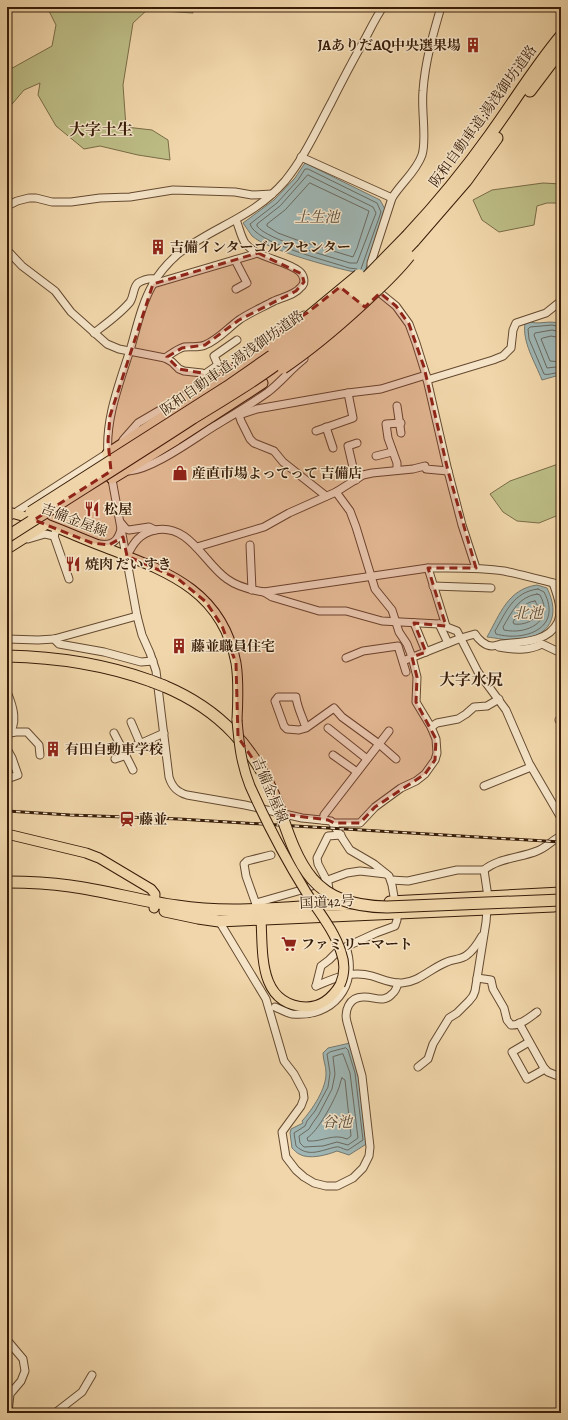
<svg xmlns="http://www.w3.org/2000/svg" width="568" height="1420" font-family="Alegreya,'Noto Serif JP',serif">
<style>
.green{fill:#bdbd86;stroke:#7a6c47}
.water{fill:#9fb6b4;stroke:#75786f}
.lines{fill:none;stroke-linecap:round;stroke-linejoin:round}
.shore{stroke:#6b695e;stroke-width:1}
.minor-casing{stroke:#654a30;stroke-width:9}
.major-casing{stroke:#371c08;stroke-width:11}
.highway-casing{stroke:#371c08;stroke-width:13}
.minor{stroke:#f5e4c8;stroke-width:7}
.major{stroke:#f0d6aa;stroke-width:9}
.highway{stroke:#f0d6aa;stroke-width:11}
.rail-casing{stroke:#371c08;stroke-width:3}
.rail{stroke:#f5e4c8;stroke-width:1.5;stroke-dasharray:4.5;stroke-linecap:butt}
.major-bridge-casing{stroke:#371c08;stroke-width:11;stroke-linecap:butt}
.highway-bridge-casing{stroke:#371c08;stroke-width:13;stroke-linecap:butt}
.major-bridge{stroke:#f0d6aa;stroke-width:9}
.highway-bridge{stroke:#f0d6aa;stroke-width:11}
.marked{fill:#8f2418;fill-opacity:0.2;stroke:#8f2418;stroke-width:3;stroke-dasharray:8 5;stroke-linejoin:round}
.labels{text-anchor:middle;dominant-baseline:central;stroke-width:3;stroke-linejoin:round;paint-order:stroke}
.poi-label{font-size:14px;font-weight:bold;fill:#371c08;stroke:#f5e4c8;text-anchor:start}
.street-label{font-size:14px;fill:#371c08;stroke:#f5e4c8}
.water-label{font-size:15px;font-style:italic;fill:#564a3c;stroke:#f5e4c8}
.quarter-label{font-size:16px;font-weight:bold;fill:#371c08;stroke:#f5e4c8}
</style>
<rect width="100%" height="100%" fill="#f0d6aa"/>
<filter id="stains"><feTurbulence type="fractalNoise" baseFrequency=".005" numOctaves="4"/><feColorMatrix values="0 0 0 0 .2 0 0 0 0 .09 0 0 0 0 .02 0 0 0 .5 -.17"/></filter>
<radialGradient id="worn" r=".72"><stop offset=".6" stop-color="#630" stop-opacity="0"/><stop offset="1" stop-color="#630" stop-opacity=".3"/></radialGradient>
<g class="green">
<polygon points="47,7 193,7 193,13 147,10 133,23 123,85 126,127 152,130 168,140 170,160 138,155 100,146 84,149 56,126 38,95 40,83 24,90 7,110 7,71 52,46 56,25"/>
<polygon points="543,183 561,184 561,203 547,203 537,206 534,225 499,232 482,220 473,200 492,190"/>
<polygon points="561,463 561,514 539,523 517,521 503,512 490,494 510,481"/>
</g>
<g class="water">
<path d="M305,163L380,200L386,211L364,274C341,270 269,251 252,236C249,232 246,227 243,223L274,200L295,178Z"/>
<path d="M527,321C539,326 549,319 561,324V378L556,376L542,380C535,362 522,342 525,323Z"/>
<path d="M537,585L547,588C561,616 550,637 518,640C508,641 497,638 487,637C500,614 508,589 537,585Z"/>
<path d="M350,1043L359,1072L368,1143L349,1155L337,1151C327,1155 309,1160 299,1154C297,1153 294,1150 292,1148L290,1133L291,1129L303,1123L302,1121C312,1110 327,1088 326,1072C326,1066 323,1060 323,1053L328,1048Z"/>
</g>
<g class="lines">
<g class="shore">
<path d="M308,175L373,207L376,213L357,263H350C331,257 267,240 257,226V224L280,206Z"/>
<polygon points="310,183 369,211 357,248 353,257 297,240 278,233 267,226 267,224 285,210"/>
<path d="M357,269L349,268C329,261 255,243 250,224L277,203L298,180L305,169H308L377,203L381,212L361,269"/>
<path d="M561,327L552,325L530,327L528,329L529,339L544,374C549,376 554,371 561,374"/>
<polyline points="561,332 552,330 535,333 534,335 547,368 556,367 561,368"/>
<polyline points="561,338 551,336 543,338 541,339 550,361 561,362"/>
<path d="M538,589L544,592C563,628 525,642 496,634L495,631C506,612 513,592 538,589Z"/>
<path d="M537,594L540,595C555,622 526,635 504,630L503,627C512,612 518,597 537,594Z"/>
<path d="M535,601C546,616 527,626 514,624L513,622C518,613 523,602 535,601Z"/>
<path d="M346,1048L348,1050L355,1073L363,1140L348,1150C344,1150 340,1146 336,1147C321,1150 309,1158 296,1146L294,1133L305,1126L307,1121L315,1111L328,1087L330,1073L327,1054L330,1052Z"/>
<polygon points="343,1054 350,1073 358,1138 348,1145 337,1142 323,1146 304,1147 300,1143 299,1136 309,1129 312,1124 319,1114 332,1089 335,1074 333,1057"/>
<path d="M342,1078L345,1080L351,1136L347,1139C333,1133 323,1142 308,1141L307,1138C318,1131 333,1103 338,1090C340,1086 340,1082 342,1078Z"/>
</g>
<defs>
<g id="minor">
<polyline points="301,157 392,198"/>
<polyline points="7,206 17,201 29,198 36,198 52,202 71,202 100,198 130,197 173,190 235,192 252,195 272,194"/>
<polyline points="7,250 22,266 55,291 71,312 107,344 119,349 165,358 172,362 179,369 184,371 202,373 213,379"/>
<polyline points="235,260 247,283 236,289"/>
<path d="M371,274V263L392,198C401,183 416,172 422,155C427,139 421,110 423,91C425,62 433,34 441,7"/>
<polyline points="153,284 258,253"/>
<polyline points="375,287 380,293 396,306 409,324 416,343 426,375 448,471 462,525 476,568"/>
<path d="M94,333C107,323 120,314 130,302C134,296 133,287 138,283C144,279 150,278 156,279"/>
<path d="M165,358C171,354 177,349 184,347C191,346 198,348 205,345C218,340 228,328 239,320C249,313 263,307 274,301C283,297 295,295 301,287C306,283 304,275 299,271C283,259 258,259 245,243C241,237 239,227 236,220"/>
<polyline points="238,362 264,339 304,315"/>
<polyline points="205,374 218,365 214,356 237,340"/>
<polyline points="427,380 493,360 503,356 511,348 513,330 516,323 546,313 561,301"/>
<polyline points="397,406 401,433"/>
<polyline points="238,412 241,421 250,439 254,443 274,451 283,462 326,496"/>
<polyline points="239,415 257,409 348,393 381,389 426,375"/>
<polyline points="326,427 333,448"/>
<polyline points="316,431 353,418 348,393"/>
<polyline points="123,440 138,423 208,382"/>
<path d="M108,456C105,418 120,382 131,347C137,326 142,303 153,284C159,273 169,262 178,254C214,226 253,218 285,181C304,158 317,129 331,103C342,81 353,60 365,39C371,28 376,17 383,7"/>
<polyline points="376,456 392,452"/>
<polyline points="397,470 397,463 388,438 386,424 401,423"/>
<path d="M129,471C153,469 192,440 213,427C231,416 250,405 268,392C281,382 291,369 304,359"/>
<path d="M111,474L137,616L142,635L150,653L156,671L169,777C172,787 177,792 187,795L245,805L302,818L331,821L350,850L374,864L389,876L392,885L397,914V920L395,926L376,933L339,950L329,960L321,966L316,986"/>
<polyline points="356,480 348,446 357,443"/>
<polyline points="7,518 111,451"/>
<polyline points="121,523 126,529 129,530 149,527 155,530"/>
<polyline points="54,536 69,579"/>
<polyline points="28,539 45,534 54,536 57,528"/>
<path d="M100,544C112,546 118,541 121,529"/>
<polyline points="250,545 252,590"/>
<polyline points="197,547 264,527 289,513 336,492 363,475 372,473 413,469 425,466 426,469 448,471"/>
<path d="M127,556C133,543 140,533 155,530C189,523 204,563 227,579C238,587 251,590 264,592L428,568C453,568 479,567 504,571C523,575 542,580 561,585"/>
<polyline points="428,568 446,626"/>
<polyline points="433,586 491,588"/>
<polyline points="264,592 272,597 319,611 346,611 382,621 439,624 457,631 478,672 506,710 529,763 561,818"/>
<polyline points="414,623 426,652"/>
<polyline points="439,624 448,643"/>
<polyline points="7,639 38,640 54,639 137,616"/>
<polyline points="54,639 59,644 104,652 141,662 153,661"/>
<path d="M499,647C514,650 528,651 542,644L561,653"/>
<polyline points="346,658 363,651 398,646 406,672"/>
<path d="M403,661L461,638L475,634C478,639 485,646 492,646C495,646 498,645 501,644C520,642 548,643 558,622C563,610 557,594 553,583"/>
<path d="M7,692C13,706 19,724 7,736"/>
<polyline points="559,720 561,723"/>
<polyline points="131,722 140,743"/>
<polyline points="431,727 437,723 458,719 466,714 474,707 487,706 499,699"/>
<path d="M306,728C303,718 297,707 296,697H278L275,701L284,726L287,729L299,730L306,728L334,708L342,717L379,744L324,815L323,820"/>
<polyline points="328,728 367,759"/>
<polyline points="389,731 379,744 396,759"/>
<polyline points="10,733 16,732 27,732 39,745 40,755"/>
<path d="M114,733C120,745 127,757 133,770"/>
<polyline points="7,749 12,758 18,775 7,779"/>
<polyline points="333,755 357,772"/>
<polyline points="115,759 124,756 126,750 164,733"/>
<polyline points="484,786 531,767"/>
<polyline points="334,823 360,823 375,807 401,788 416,781 425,774 435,760 437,753 436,739 431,727 416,702 417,677 412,657 407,644 399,632 392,610 375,589 356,527 350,511 336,492"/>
<path d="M484,870C498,858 520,858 537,851C546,848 552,840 561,836"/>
<polyline points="391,880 408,881 457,870 484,870 488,897 486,922 475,991 473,996 469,1001 457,1013 449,1018 433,1044 428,1059 418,1067"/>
<polyline points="330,896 328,883 318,864 317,858 328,836 341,835"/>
<polyline points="256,903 298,891 347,873 360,871 386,874"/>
<polyline points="257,907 246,876 244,864 247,861 271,855"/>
<path d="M219,921L266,999L284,1061L294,1074L303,1091L304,1098L301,1106L282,1132L286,1157L296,1170L304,1177L314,1183L326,1186H337L353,1178L363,1168L369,1156L370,1147L362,1076L347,1022C344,1011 349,997 363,997C374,996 383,1004 392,994C396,991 397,987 398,983"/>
<path d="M477,978L491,980L493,989L504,1008L507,1020L511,1025C520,1026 530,1017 537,1012"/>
<path d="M316,986C335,978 351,970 372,976C382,979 392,984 402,983C419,982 431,968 447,962C453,959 461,960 467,955C474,950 478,943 482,936"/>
<path d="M275,1007C280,1009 286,1013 292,1014C333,1018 359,986 346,947"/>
<polyline points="519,1023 544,1068 548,1072 558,1076"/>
<polyline points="529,1042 512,1052 527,1079 545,1069"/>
<polyline points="7,1340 23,1359 25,1371 21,1381 10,1394 8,1413"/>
<polyline points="55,1413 82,1392 92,1375"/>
</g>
<g id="major">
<path d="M7,512C40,519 72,535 104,547C165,571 222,589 236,663C239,682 238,701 237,720"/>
<polyline points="7,834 86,853 99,858 151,889 155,894 154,908"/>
<path d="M259,914L261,919C263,953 258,1005 306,1007C322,1007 332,998 340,985"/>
</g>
<g id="highway">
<polyline points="530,91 561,50"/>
<path d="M408,235C437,204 465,170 490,135C514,102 535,67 561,36"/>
<polyline points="414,241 466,181 497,138"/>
<polyline points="108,454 271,346"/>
<polyline points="112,478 176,439 262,383"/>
<polyline points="7,548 45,524"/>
<path d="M7,656C56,657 104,664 151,681"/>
<path d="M164,686C221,710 255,748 278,805"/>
<path d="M7,882C28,882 49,883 70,886C106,891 141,901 177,906C235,915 295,906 353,904"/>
<polyline points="390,902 561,893"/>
<polyline points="165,911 198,918 219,921 554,906"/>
</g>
</defs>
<use href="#minor" class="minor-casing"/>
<use href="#major" class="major-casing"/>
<use href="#highway" class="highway-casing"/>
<use href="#minor" class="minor"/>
<use href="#major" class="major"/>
<use href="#highway" class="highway"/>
<defs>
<polyline id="rail" points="7,811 70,815 179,819 561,842"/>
</defs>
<use href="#rail" class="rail-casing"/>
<use href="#rail" class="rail"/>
<defs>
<path id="major-bridge" d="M237,720C239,744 241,763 250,786C266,822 285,858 306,892C318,911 334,930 341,952C345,963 345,974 340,985"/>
<g id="highway-bridge">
<polyline points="271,346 295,328 359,275"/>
<path d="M283,368C311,349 337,327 362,304C378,289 395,274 409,256"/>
<polyline points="31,512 227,387 296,339 363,281 408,235"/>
<path d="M7,537C69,497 132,458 193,418C226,398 259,378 289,355C334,320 375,282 414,241"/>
<polyline points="151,681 164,686"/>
<path d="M278,805C299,867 312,906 387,907L561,900"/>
</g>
</defs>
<use href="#major-bridge" class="major-bridge-casing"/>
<use href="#highway-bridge" class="highway-bridge-casing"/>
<use href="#major-bridge" class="major-bridge"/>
<use href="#highway-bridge" class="highway-bridge"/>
</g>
<path class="marked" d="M258,253L302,274L304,282L296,291L239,320L205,345L182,348L167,357L179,369L202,373L213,379L264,339L307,313L340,287L365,307L380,293L396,306L409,324L424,367L448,471L476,568H428L446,626L414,623L426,652L412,657L417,677L416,702L436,739L435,760L425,774L375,807L360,823H334L328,820L281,814L267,780L238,737L236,663L222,626L206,602L177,578L127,556L123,537L109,545L92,543L34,520L111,471L108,441L110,416L153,284Z"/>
<defs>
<symbol id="building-bare" viewBox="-9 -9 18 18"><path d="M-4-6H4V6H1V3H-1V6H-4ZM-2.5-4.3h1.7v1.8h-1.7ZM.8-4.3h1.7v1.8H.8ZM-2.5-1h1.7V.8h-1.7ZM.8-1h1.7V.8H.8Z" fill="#8f2418" stroke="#f5e4c8" stroke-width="2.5" paint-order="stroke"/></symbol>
<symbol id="shop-bare" viewBox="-9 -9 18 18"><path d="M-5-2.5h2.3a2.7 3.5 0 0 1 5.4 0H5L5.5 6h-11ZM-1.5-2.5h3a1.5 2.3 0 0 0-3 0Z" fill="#8f2418" stroke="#f5e4c8" stroke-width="2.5" paint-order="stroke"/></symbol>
<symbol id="restaurant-bare" viewBox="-9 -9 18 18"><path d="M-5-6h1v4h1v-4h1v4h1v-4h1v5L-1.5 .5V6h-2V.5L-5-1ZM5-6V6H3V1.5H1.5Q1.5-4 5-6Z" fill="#8f2418" stroke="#f5e4c8" stroke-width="2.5" paint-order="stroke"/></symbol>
<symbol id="station-bare" viewBox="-9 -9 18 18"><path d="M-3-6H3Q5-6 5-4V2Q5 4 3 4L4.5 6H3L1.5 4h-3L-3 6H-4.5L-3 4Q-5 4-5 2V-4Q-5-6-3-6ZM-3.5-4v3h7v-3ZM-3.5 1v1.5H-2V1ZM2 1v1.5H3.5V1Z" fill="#8f2418" stroke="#f5e4c8" stroke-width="2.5" paint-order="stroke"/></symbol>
<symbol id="supermarket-bare" viewBox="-9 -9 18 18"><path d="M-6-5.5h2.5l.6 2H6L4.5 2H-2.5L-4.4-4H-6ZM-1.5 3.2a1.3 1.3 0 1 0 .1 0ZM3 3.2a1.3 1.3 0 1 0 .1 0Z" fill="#8f2418" stroke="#f5e4c8" stroke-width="2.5" paint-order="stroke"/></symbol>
</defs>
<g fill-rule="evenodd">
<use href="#building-bare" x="462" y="34" width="22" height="22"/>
<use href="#building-bare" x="147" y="236" width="22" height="22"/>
<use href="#shop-bare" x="169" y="462" width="22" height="22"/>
<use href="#restaurant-bare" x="81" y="498" width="22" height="22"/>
<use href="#restaurant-bare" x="62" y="553" width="22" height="22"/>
<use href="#building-bare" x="168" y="635" width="22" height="22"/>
<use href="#building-bare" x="42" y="738" width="22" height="22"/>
<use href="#station-bare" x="116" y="808" width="22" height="22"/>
<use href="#supermarket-bare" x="278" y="933" width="22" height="22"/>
</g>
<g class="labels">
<g class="poi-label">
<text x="461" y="45" text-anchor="end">JAありだAQ中央選果場</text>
<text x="170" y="247">吉備インターゴルフセンター</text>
<text x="192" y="473">産直市場よってって 吉備店</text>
<text x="104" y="509">松屋</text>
<text x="85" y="564">焼肉 だいすき</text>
<text x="191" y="646">藤並職員住宅</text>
<text x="65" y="749">有田自動車学校</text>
<text x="139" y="819">藤並</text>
<text x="301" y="944">ファミリーマート</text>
</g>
<g class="street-label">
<text transform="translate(483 116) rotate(-54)">阪和自動車道;湯浅御坊道路</text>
<text transform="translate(232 363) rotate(-35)">阪和自動車道;湯浅御坊道路</text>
<text transform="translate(74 520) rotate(21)">吉備金屋線</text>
<text transform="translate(270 790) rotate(67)">吉備金屋線</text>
<text transform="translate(327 902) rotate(-3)">国道42号</text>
</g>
<g class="water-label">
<text x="317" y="217">土生池</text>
<text x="528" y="613">北池</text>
<text x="337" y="1122">谷池</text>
</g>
<g class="quarter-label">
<text x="101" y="130">大字土生</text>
<text x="471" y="680">大字水尻</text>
</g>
</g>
<rect width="568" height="1420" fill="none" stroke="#f0d6aa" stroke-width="24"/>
<rect x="8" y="8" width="552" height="1404" fill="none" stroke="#371c08" stroke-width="2"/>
<rect x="12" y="12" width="544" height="1396" fill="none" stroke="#371c08"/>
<rect width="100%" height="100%" filter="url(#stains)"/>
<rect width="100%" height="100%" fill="url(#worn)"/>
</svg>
